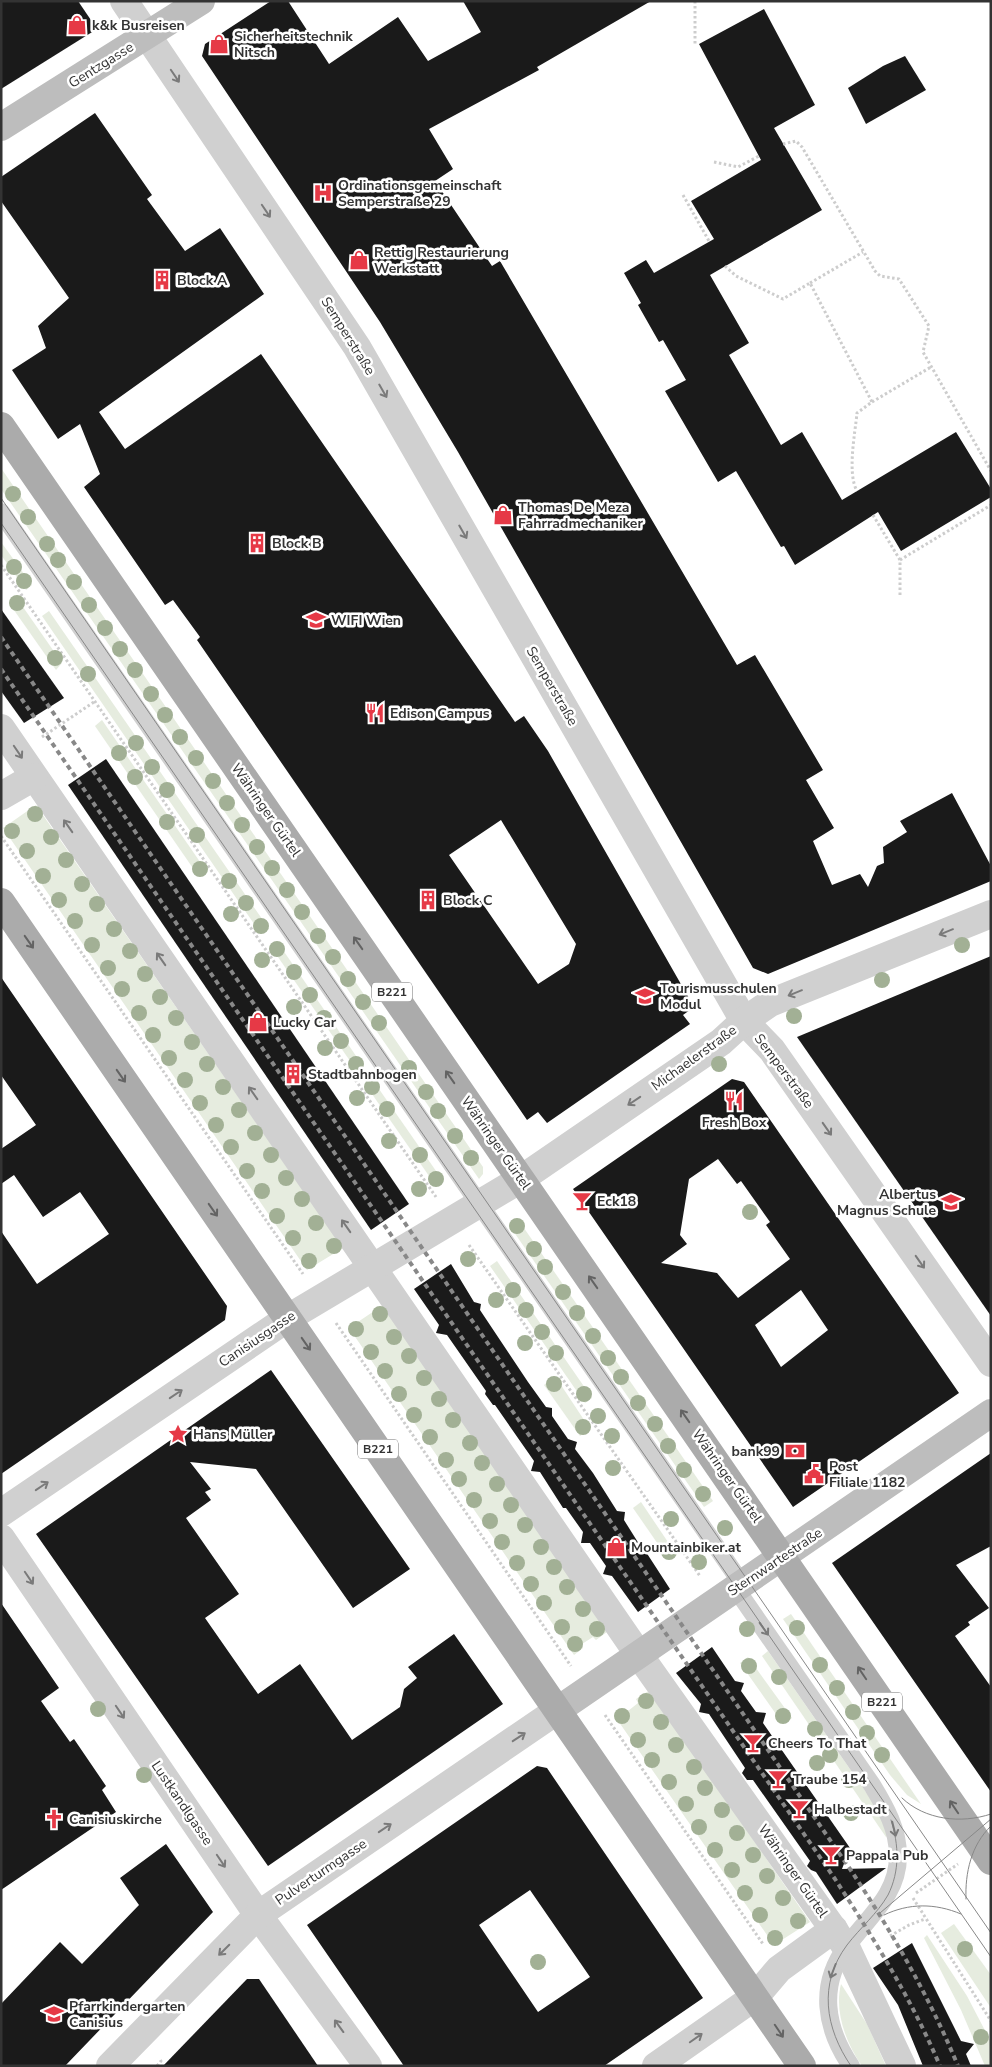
<svg xmlns="http://www.w3.org/2000/svg" width="992" height="2067" font-family="'Nunito Sans',sans-serif">
<style>
.green{fill:#e6ecdf}
.building{fill:#1a1a1a;fill-rule:evenodd}
.lines{fill:none;stroke-linecap:round;stroke-linejoin:round}
.path{stroke:#cdcdcd;stroke-width:3;stroke-dasharray:2.5 2.5;stroke-linecap:butt}
.lane{stroke:#d0d0d0;stroke-width:18}
.street{stroke:#d0d0d0;stroke-width:28}
.secondary{stroke:#bdbdbd;stroke-width:28}
.primary{stroke:#ababab;stroke-width:28}
.tram{stroke:#888;stroke-width:1}
.rail{stroke:#888;stroke-width:4;stroke-dasharray:5 4;stroke-linecap:butt}
.tree{fill:#a2b095}
.oneway{stroke:#7a7a7a}
.oneway2{stroke:#636363}
.labels{text-anchor:middle;dominant-baseline:central;stroke-width:5;stroke-linejoin:round;paint-order:stroke}
.shield{fill:#fff;stroke:#707070;stroke-width:1}
.shield-label{font-size:12px;font-weight:bold;fill:#333}
.poi-label{font-size:14px;font-weight:bold;fill:#333;stroke:#fff;text-anchor:start}
.street-label{font-size:14px;fill:#333;stroke:#fff}
</style>
<rect width="100%" height="100%" fill="#fff"/>
<g class="green">
<polygon points="1,468 483,1167 483,1174 479,1179 1,489"/>
<polygon points="1,542 32,585 26,590 1,555"/>
<polygon points="16,597 62,663 56,670 9,603"/>
<polygon points="49,611 269,929 261,934 42,616"/>
<polygon points="102,720 207,872 199,877 95,726"/>
<polygon points="36,805 343,1248 307,1270 3,828"/>
<polygon points="278,943 363,1066 357,1071 271,947"/>
<polygon points="372,1079 443,1181 436,1186 365,1084"/>
<polygon points="517,1218 713,1501 704,1507 509,1225"/>
<polygon points="497,1261 592,1398 585,1403 490,1266"/>
<polygon points="383,1305 511,1489 607,1632 596,1640 593,1637 582,1644 583,1648 574,1655 349,1328"/>
<polygon points="555,1376 590,1429 580,1436 544,1385"/>
<polygon points="641,1502 676,1554 669,1560 633,1508"/>
<polygon points="791,1614 921,1804 907,1795 890,1775 783,1619"/>
<polygon points="768,1651 875,1805 888,1835 886,1837 762,1656"/>
<polygon points="748,1657 792,1718 783,1724 740,1663"/>
<polygon points="650,1690 810,1922 774,1945 614,1715 624,1708 628,1711 638,1703 636,1699"/>
<polygon points="954,1924 991,1975 991,2008 941,1933"/>
<polygon points="927,1935 967,1996 991,2042 991,2066 985,2066 961,2010 924,1938"/>
<path d="M841,1984L867,2024L886,2066H862C846,2043 834,2012 841,1984Z"/>
</g>
<g class="building">
<polygon points="1,1 78,1 97,29 1,89"/>
<polygon points="271,1 288,1 329,64 398,17 428,61 481,32 463,1 651,1 537,67 539,70 429,129 453,169 435,181 492,266 500,261 737,665 755,655 823,770 806,780 834,828 813,841 832,885 860,874 868,887 877,866 884,863 883,847 907,832 900,821 952,793 991,866 991,881 768,974 753,968 458,452 380,322 202,56 205,44"/>
<polygon points="764,9 815,105 774,128 822,210 710,275 749,343 729,355 781,445 802,432 842,500 956,432 991,489 991,497 901,551 878,512 795,565 784,546 781,547 736,471 718,482 665,391 686,380 663,340 659,342 638,305 641,303 624,273 646,260 654,273 714,239 691,201 761,160 699,44"/>
<polygon points="905,56 926,90 866,124 848,88 883,66"/>
<path d="M95,113L152,195L147,199L185,251L220,228L264,294L99,412L125,449L261,354L515,722L524,716L548,751L694,1007L683,1015L690,1024L547,1123L538,1112L527,1120L197,640L200,637L173,600L165,605L84,487L100,474L80,424L58,439L12,370L46,348L38,326L69,298L1,201V177ZM501,820L576,944L569,964L538,984L449,855Z"/>
<polygon points="1,609 64,698 24,723 1,691"/>
<polygon points="106,759 409,1204 371,1230 68,785"/>
<polygon points="991,956 991,1316 797,1037"/>
<polygon points="1,977 227,1306 225,1320 1,1474 1,1231 37,1284 109,1234 80,1192 43,1217 14,1175 1,1184 1,1149 36,1125 1,1075"/>
<path d="M732,1079L744,1082L959,1393L793,1507L573,1189ZM718,1159L737,1184L741,1181L770,1222L766,1225L790,1259L738,1298L717,1273L661,1263L687,1244L680,1235L689,1179ZM801,1290L828,1330L781,1367L755,1325Z"/>
<polygon points="451,1264 474,1302 481,1304 480,1310 528,1382 546,1407 552,1408 552,1416 568,1439 577,1442 575,1449 593,1473 617,1511 625,1512 624,1520 639,1544 647,1544 646,1552 670,1589 638,1612 612,1576 603,1574 606,1566 590,1543 581,1543 583,1532 566,1508 563,1508 540,1472 531,1471 534,1461 495,1405 493,1405 485,1394 486,1391 447,1335 436,1333 439,1325 414,1289"/>
<polygon points="271,1370 410,1569 353,1608 256,1469 190,1462 211,1489 205,1492 211,1500 186,1518 239,1594 205,1618 258,1694 300,1664 352,1740 400,1707 404,1689 417,1678 408,1667 454,1634 503,1704 268,1866 36,1534"/>
<polygon points="991,1453 991,1546 956,1565 989,1608 968,1622 970,1625 955,1636 991,1687 991,1792 832,1563"/>
<polygon points="1,1603 59,1688 41,1701 70,1742 74,1739 106,1786 102,1790 116,1812 1,1890"/>
<polygon points="712,1647 735,1681 744,1683 741,1691 756,1712 766,1713 763,1723 850,1848 842,1869 886,1868 837,1904 816,1872 811,1870 807,1866 810,1861 753,1780 747,1780 742,1773 745,1768 709,1714 699,1712 701,1704 676,1673"/>
<path d="M537,1766L547,1768L703,1998L604,2066H404L307,1925ZM530,1890L590,1977L538,2012L479,1925Z"/>
<polygon points="166,1844 213,1912 65,2066 1,2066 1,2004 60,1942 82,1964 139,1905 120,1878"/>
<polygon points="912,1943 961,2041 974,2044 966,2054 971,2066 923,2066 898,2005 873,1968"/>
<polygon points="247,1979 259,1979 318,2066 163,2066"/>
</g>
<g class="lines">
<g class="path">
<polyline points="695,1 695,46"/>
<polyline points="783,144 796,141 802,147 875,271 880,276 899,279 929,326 923,352 991,471"/>
<polyline points="714,162 738,167 759,156"/>
<polyline points="683,195 709,241"/>
<path d="M725,266L736,276L783,299L810,283L872,402L857,413C855,434 847,473 857,491"/>
<polyline points="810,283 863,252"/>
<polyline points="872,402 931,367"/>
<polyline points="873,515 900,560 900,596"/>
<polyline points="900,560 991,505"/>
<polyline points="1,565 436,1197"/>
<polyline points="42,737 94,702"/>
<polyline points="1,836 303,1274"/>
<polyline points="469,1245 700,1576"/>
<polyline points="336,1323 571,1666"/>
<polyline points="605,1715 763,1944"/>
<polyline points="916,1893 958,1864"/>
<polyline points="913,1898 991,2021"/>
<polyline points="890,1936 909,1925 925,1919"/>
<polyline points="157,2066 161,2061 159,2059"/>
</g>
<g class="lane">
<polyline points="1,512 742,1584"/>
<path d="M736,1589L872,1785C886,1808 898,1829 898,1856C898,1895 868,1917 847,1946C818,1985 825,2028 851,2066"/>
</g>
<g class="street">
<polyline points="124,1 357,347 744,1021 772,1050 991,1363"/>
<polyline points="1,728 639,1655 846,1947 902,2066"/>
<polyline points="1,796 34,777"/>
<polyline points="1,1513 288,1318 521,1179 721,1042 744,1021 770,1003 991,914"/>
<polyline points="1,1538 258,1915 368,2066"/>
<polyline points="110,2066 258,1915 558,1710"/>
<polyline points="656,2066 756,1996 779,1969 834,1929"/>
</g>
<g class="secondary">
<polyline points="1,127 201,1"/>
<polyline points="558,1710 991,1413"/>
</g>
<g class="primary">
<polyline points="1,426 991,1861"/>
<polyline points="1,902 802,2066"/>
</g>
<g class="tram">
<polyline points="1,498 991,1933"/>
<polyline points="1,523 991,1957"/>
<path d="M902,1798C925,1820 961,1824 991,1814"/>
<path d="M966,1899C965,1873 971,1845 991,1826"/>
<polyline points="880,1913 991,1819"/>
<path d="M884,1915C909,1903 935,1903 961,1914"/>
<path d="M851,2066C825,2028 818,1984 847,1945C860,1928 877,1914 888,1895C900,1871 899,1845 891,1820"/>
</g>
<g class="rail">
<path d="M1,637L850,1869C892,1932 929,1996 958,2066"/>
<path d="M1,669L835,1879C874,1939 912,2000 940,2066"/>
</g>
</g>
<g class="tree">
<circle cx="13" cy="494" r="8"/>
<circle cx="28" cy="517" r="8"/>
<circle cx="47" cy="544" r="8"/>
<circle cx="58" cy="560" r="8"/>
<circle cx="14" cy="567" r="8"/>
<circle cx="24" cy="581" r="8"/>
<circle cx="74" cy="582" r="8"/>
<circle cx="17" cy="603" r="8"/>
<circle cx="89" cy="605" r="8"/>
<circle cx="105" cy="628" r="8"/>
<circle cx="120" cy="649" r="8"/>
<circle cx="55" cy="658" r="8"/>
<circle cx="135" cy="670" r="8"/>
<circle cx="88" cy="674" r="8"/>
<circle cx="151" cy="694" r="8"/>
<circle cx="165" cy="715" r="8"/>
<circle cx="180" cy="737" r="8"/>
<circle cx="136" cy="743" r="8"/>
<circle cx="119" cy="753" r="8"/>
<circle cx="196" cy="758" r="8"/>
<circle cx="152" cy="767" r="8"/>
<circle cx="135" cy="777" r="8"/>
<circle cx="213" cy="781" r="8"/>
<circle cx="167" cy="790" r="8"/>
<circle cx="227" cy="803" r="8"/>
<circle cx="35" cy="814" r="8"/>
<circle cx="167" cy="822" r="8"/>
<circle cx="242" cy="825" r="8"/>
<circle cx="12" cy="831" r="8"/>
<circle cx="197" cy="835" r="8"/>
<circle cx="51" cy="837" r="8"/>
<circle cx="257" cy="847" r="8"/>
<circle cx="27" cy="851" r="8"/>
<circle cx="66" cy="860" r="8"/>
<circle cx="272" cy="868" r="8"/>
<circle cx="200" cy="869" r="8"/>
<circle cx="43" cy="876" r="8"/>
<circle cx="229" cy="881" r="8"/>
<circle cx="82" cy="884" r="8"/>
<circle cx="287" cy="890" r="8"/>
<circle cx="59" cy="900" r="8"/>
<circle cx="246" cy="903" r="8"/>
<circle cx="97" cy="904" r="8"/>
<circle cx="302" cy="912" r="8"/>
<circle cx="231" cy="914" r="8"/>
<circle cx="75" cy="921" r="8"/>
<circle cx="261" cy="926" r="8"/>
<circle cx="114" cy="929" r="8"/>
<circle cx="318" cy="936" r="8"/>
<circle cx="92" cy="945" r="8"/>
<circle cx="962" cy="945" r="8"/>
<circle cx="277" cy="949" r="8"/>
<circle cx="130" cy="951" r="8"/>
<circle cx="333" cy="957" r="8"/>
<circle cx="262" cy="960" r="8"/>
<circle cx="108" cy="968" r="8"/>
<circle cx="294" cy="972" r="8"/>
<circle cx="145" cy="974" r="8"/>
<circle cx="348" cy="979" r="8"/>
<circle cx="882" cy="980" r="8"/>
<circle cx="122" cy="989" r="8"/>
<circle cx="310" cy="995" r="8"/>
<circle cx="160" cy="997" r="8"/>
<circle cx="363" cy="1002" r="8"/>
<circle cx="294" cy="1007" r="8"/>
<circle cx="139" cy="1013" r="8"/>
<circle cx="794" cy="1016" r="8"/>
<circle cx="176" cy="1018" r="8"/>
<circle cx="324" cy="1018" r="8"/>
<circle cx="379" cy="1023" r="8"/>
<circle cx="153" cy="1035" r="8"/>
<circle cx="341" cy="1041" r="8"/>
<circle cx="192" cy="1042" r="8"/>
<circle cx="325" cy="1048" r="8"/>
<circle cx="169" cy="1058" r="8"/>
<circle cx="207" cy="1064" r="8"/>
<circle cx="356" cy="1064" r="8"/>
<circle cx="719" cy="1064" r="8"/>
<circle cx="409" cy="1068" r="8"/>
<circle cx="185" cy="1080" r="8"/>
<circle cx="223" cy="1087" r="8"/>
<circle cx="372" cy="1087" r="8"/>
<circle cx="426" cy="1092" r="8"/>
<circle cx="357" cy="1098" r="8"/>
<circle cx="200" cy="1103" r="8"/>
<circle cx="387" cy="1109" r="8"/>
<circle cx="239" cy="1110" r="8"/>
<circle cx="438" cy="1111" r="8"/>
<circle cx="216" cy="1125" r="8"/>
<circle cx="255" cy="1133" r="8"/>
<circle cx="455" cy="1136" r="8"/>
<circle cx="389" cy="1141" r="8"/>
<circle cx="231" cy="1147" r="8"/>
<circle cx="271" cy="1155" r="8"/>
<circle cx="420" cy="1155" r="8"/>
<circle cx="471" cy="1158" r="8"/>
<circle cx="247" cy="1171" r="8"/>
<circle cx="286" cy="1178" r="8"/>
<circle cx="436" cy="1179" r="8"/>
<circle cx="419" cy="1189" r="8"/>
<circle cx="262" cy="1191" r="8"/>
<circle cx="302" cy="1199" r="8"/>
<circle cx="750" cy="1212" r="8"/>
<circle cx="277" cy="1216" r="8"/>
<circle cx="316" cy="1223" r="8"/>
<circle cx="517" cy="1226" r="8"/>
<circle cx="293" cy="1238" r="8"/>
<circle cx="334" cy="1246" r="8"/>
<circle cx="534" cy="1249" r="8"/>
<circle cx="468" cy="1259" r="8"/>
<circle cx="309" cy="1261" r="8"/>
<circle cx="545" cy="1267" r="8"/>
<circle cx="513" cy="1290" r="8"/>
<circle cx="563" cy="1292" r="8"/>
<circle cx="496" cy="1300" r="8"/>
<circle cx="526" cy="1310" r="8"/>
<circle cx="577" cy="1313" r="8"/>
<circle cx="380" cy="1314" r="8"/>
<circle cx="356" cy="1329" r="8"/>
<circle cx="542" cy="1332" r="8"/>
<circle cx="593" cy="1336" r="8"/>
<circle cx="394" cy="1337" r="8"/>
<circle cx="525" cy="1343" r="8"/>
<circle cx="371" cy="1352" r="8"/>
<circle cx="556" cy="1353" r="8"/>
<circle cx="409" cy="1356" r="8"/>
<circle cx="608" cy="1358" r="8"/>
<circle cx="385" cy="1371" r="8"/>
<circle cx="621" cy="1377" r="8"/>
<circle cx="424" cy="1378" r="8"/>
<circle cx="554" cy="1384" r="8"/>
<circle cx="399" cy="1394" r="8"/>
<circle cx="584" cy="1394" r="8"/>
<circle cx="439" cy="1399" r="8"/>
<circle cx="638" cy="1403" r="8"/>
<circle cx="414" cy="1415" r="8"/>
<circle cx="598" cy="1416" r="8"/>
<circle cx="453" cy="1420" r="8"/>
<circle cx="655" cy="1424" r="8"/>
<circle cx="583" cy="1427" r="8"/>
<circle cx="612" cy="1436" r="8"/>
<circle cx="430" cy="1437" r="8"/>
<circle cx="470" cy="1443" r="8"/>
<circle cx="668" cy="1446" r="8"/>
<circle cx="446" cy="1460" r="8"/>
<circle cx="482" cy="1463" r="8"/>
<circle cx="613" cy="1468" r="8"/>
<circle cx="684" cy="1470" r="8"/>
<circle cx="459" cy="1479" r="8"/>
<circle cx="497" cy="1484" r="8"/>
<circle cx="703" cy="1494" r="8"/>
<circle cx="474" cy="1500" r="8"/>
<circle cx="511" cy="1505" r="8"/>
<circle cx="671" cy="1519" r="8"/>
<circle cx="490" cy="1521" r="8"/>
<circle cx="525" cy="1525" r="8"/>
<circle cx="725" cy="1528" r="8"/>
<circle cx="502" cy="1542" r="8"/>
<circle cx="541" cy="1547" r="8"/>
<circle cx="669" cy="1552" r="8"/>
<circle cx="699" cy="1562" r="8"/>
<circle cx="517" cy="1563" r="8"/>
<circle cx="554" cy="1567" r="8"/>
<circle cx="531" cy="1584" r="8"/>
<circle cx="567" cy="1587" r="8"/>
<circle cx="544" cy="1603" r="8"/>
<circle cx="583" cy="1609" r="8"/>
<circle cx="562" cy="1627" r="8"/>
<circle cx="797" cy="1628" r="8"/>
<circle cx="597" cy="1629" r="8"/>
<circle cx="747" cy="1629" r="8"/>
<circle cx="575" cy="1644" r="8"/>
<circle cx="820" cy="1665" r="8"/>
<circle cx="749" cy="1666" r="8"/>
<circle cx="779" cy="1677" r="8"/>
<circle cx="837" cy="1688" r="8"/>
<circle cx="646" cy="1701" r="8"/>
<circle cx="98" cy="1709" r="8"/>
<circle cx="853" cy="1712" r="8"/>
<circle cx="622" cy="1716" r="8"/>
<circle cx="783" cy="1716" r="8"/>
<circle cx="661" cy="1722" r="8"/>
<circle cx="815" cy="1729" r="8"/>
<circle cx="867" cy="1733" r="8"/>
<circle cx="638" cy="1740" r="8"/>
<circle cx="676" cy="1745" r="8"/>
<circle cx="830" cy="1755" r="8"/>
<circle cx="882" cy="1755" r="8"/>
<circle cx="652" cy="1760" r="8"/>
<circle cx="817" cy="1763" r="8"/>
<circle cx="694" cy="1767" r="8"/>
<circle cx="144" cy="1775" r="8"/>
<circle cx="849" cy="1780" r="8"/>
<circle cx="669" cy="1782" r="8"/>
<circle cx="705" cy="1788" r="8"/>
<circle cx="686" cy="1804" r="8"/>
<circle cx="722" cy="1810" r="8"/>
<circle cx="851" cy="1813" r="8"/>
<circle cx="699" cy="1827" r="8"/>
<circle cx="737" cy="1833" r="8"/>
<circle cx="715" cy="1850" r="8"/>
<circle cx="753" cy="1855" r="8"/>
<circle cx="732" cy="1870" r="8"/>
<circle cx="767" cy="1876" r="8"/>
<circle cx="745" cy="1893" r="8"/>
<circle cx="783" cy="1898" r="8"/>
<circle cx="760" cy="1915" r="8"/>
<circle cx="798" cy="1921" r="8"/>
<circle cx="775" cy="1938" r="8"/>
<circle cx="965" cy="1949" r="8"/>
<circle cx="538" cy="1962" r="8"/>
<circle cx="981" cy="2037" r="8"/>
</g>
<defs><path id="oneway-shaft" d="M-6 0H5M1.5-3L5.5 0L1.5 3" fill="none" stroke-width="1.6" stroke-linecap="round" stroke-linejoin="round" transform="scale(1.25)"/></defs>
<g class="oneway">
<use href="#oneway-shaft" transform="translate(175 76) rotate(56)"/>
<use href="#oneway-shaft" transform="translate(266 211) rotate(56)"/>
<use href="#oneway-shaft" transform="translate(383 391) rotate(60)"/>
<use href="#oneway-shaft" transform="translate(463 532) rotate(60)"/>
<use href="#oneway-shaft" transform="translate(18 752) rotate(56)"/>
<use href="#oneway-shaft" transform="translate(68 826) rotate(-125)"/>
<use href="#oneway-shaft" transform="translate(946 932) rotate(158)"/>
<use href="#oneway-shaft" transform="translate(161 959) rotate(-125)"/>
<use href="#oneway-shaft" transform="translate(795 993) rotate(158)"/>
<use href="#oneway-shaft" transform="translate(253 1093) rotate(-125)"/>
<use href="#oneway-shaft" transform="translate(634 1101) rotate(146)"/>
<use href="#oneway-shaft" transform="translate(827 1129) rotate(55)"/>
<use href="#oneway-shaft" transform="translate(346 1226) rotate(-125)"/>
<use href="#oneway-shaft" transform="translate(920 1262) rotate(55)"/>
<use href="#oneway-shaft" transform="translate(176 1394) rotate(-34)"/>
<use href="#oneway-shaft" transform="translate(42 1486) rotate(-34)"/>
<use href="#oneway-shaft" transform="translate(29 1578) rotate(56)"/>
<use href="#oneway-shaft" transform="translate(764 1629) rotate(55)"/>
<use href="#oneway-shaft" transform="translate(120 1712) rotate(56)"/>
<use href="#oneway-shaft" transform="translate(519 1737) rotate(-33)"/>
<use href="#oneway-shaft" transform="translate(385 1828) rotate(-34)"/>
<use href="#oneway-shaft" transform="translate(894 1829) rotate(76)"/>
<use href="#oneway-shaft" transform="translate(221 1861) rotate(56)"/>
<use href="#oneway-shaft" transform="translate(224 1950) rotate(135)"/>
<use href="#oneway-shaft" transform="translate(833 1971) rotate(111)"/>
<use href="#oneway-shaft" transform="translate(339 2026) rotate(-126)"/>
<use href="#oneway-shaft" transform="translate(696 2038) rotate(-35)"/>
</g>
<g class="oneway2">
<use href="#oneway-shaft" transform="translate(29 942) rotate(55)"/>
<use href="#oneway-shaft" transform="translate(358 943) rotate(-125)"/>
<use href="#oneway-shaft" transform="translate(121 1076) rotate(55)"/>
<use href="#oneway-shaft" transform="translate(450 1077) rotate(-125)"/>
<use href="#oneway-shaft" transform="translate(213 1210) rotate(55)"/>
<use href="#oneway-shaft" transform="translate(593 1282) rotate(-125)"/>
<use href="#oneway-shaft" transform="translate(306 1344) rotate(55)"/>
<use href="#oneway-shaft" transform="translate(685 1416) rotate(-125)"/>
<use href="#oneway-shaft" transform="translate(862 1673) rotate(-124)"/>
<use href="#oneway-shaft" transform="translate(954 1807) rotate(-124)"/>
<use href="#oneway-shaft" transform="translate(779 2031) rotate(56)"/>
</g>
<defs>
<symbol id="shop-bare" viewBox="-9 -9 18 18"><path d="M-5-2.5h2.3a2.7 3.5 0 0 1 5.4 0H5L5.5 6h-11ZM-1.5-2.5h3a1.5 2.3 0 0 0-3 0Z" fill="#e63946" stroke="#fff" stroke-width="2.5" paint-order="stroke"/></symbol>
<symbol id="hospital-bare" viewBox="-9 -9 18 18"><path d="M-5-5h3v3.5h4V-5h3V5h-3V1.5h-4V5h-3Z" fill="#e63946" stroke="#fff" stroke-width="2.5" paint-order="stroke"/></symbol>
<symbol id="building-bare" viewBox="-9 -9 18 18"><path d="M-4-6H4V6H1V3H-1V6H-4ZM-2.5-4.3h1.7v1.8h-1.7ZM.8-4.3h1.7v1.8H.8ZM-2.5-1h1.7V.8h-1.7ZM.8-1h1.7V.8H.8Z" fill="#e63946" stroke="#fff" stroke-width="2.5" paint-order="stroke"/></symbol>
<symbol id="university-bare" viewBox="-9 -9 18 18"><path d="M0-5L7-2L0 1L-7-2ZM-4 1L0 2.5L4 1V4Q0 6-4 4Z" fill="#e63946" stroke="#fff" stroke-width="2.5" paint-order="stroke"/></symbol>
<symbol id="restaurant-bare" viewBox="-9 -9 18 18"><path d="M-5-6h1v4h1v-4h1v4h1v-4h1v5L-1.5 .5V6h-2V.5L-5-1ZM5-6V6H3V1.5H1.5Q1.5-4 5-6Z" fill="#e63946" stroke="#fff" stroke-width="2.5" paint-order="stroke"/></symbol>
<symbol id="bar-bare" viewBox="-9 -9 18 18"><path d="M-6-5H6L.8 .8V4.5H3.5V6h-7V4.5H-.8V.8Z" fill="#e63946" stroke="#fff" stroke-width="2.5" paint-order="stroke"/></symbol>
<symbol id="school-bare" viewBox="-9 -9 18 18"><path d="M0-5L7-2L0 1L-7-2ZM-4 1L0 2.5L4 1V4Q0 6-4 4Z" fill="#e63946" stroke="#fff" stroke-width="2.5" paint-order="stroke"/></symbol>
<symbol id="sight-bare" viewBox="-9 -9 18 18"><path d="M0-6L1.8-2.2L6-1.7L2.9 1.2L3.7 5.4L0 3.3L-3.7 5.4L-2.9 1.2L-6-1.7L-1.8-2.2Z" fill="#e63946" stroke="#fff" stroke-width="2.5" paint-order="stroke"/></symbol>
<symbol id="bank-bare" viewBox="-9 -9 18 18"><path d="M-6-4H6V4H-6ZM0-2.3a2.3 2.3 0 1 0 0 4.6a2.3 2.3 0 1 0 0-4.6Z" fill="#e63946" stroke="#fff" stroke-width="2.5" paint-order="stroke"/></symbol>
<symbol id="civic-bare" viewBox="-9 -9 18 18"><path d="M-.6-6.5H3V-4.5H.6V-3L4-1V1h2V6H-6V1h2V-1L-.6-3ZM-1.2 2.5V6h2.4V2.5Z" fill="#e63946" stroke="#fff" stroke-width="2.5" paint-order="stroke"/></symbol>
<symbol id="church-bare" viewBox="-9 -9 18 18"><path d="M-1.2-6h2.4v3.5h3.3v2.4h-3.3V6h-2.4V-.1h-3.3v-2.4h3.3Z" fill="#e63946" stroke="#fff" stroke-width="2.5" paint-order="stroke"/></symbol>
</defs>
<g fill-rule="evenodd">
<use href="#shop-bare" x="63" y="11" width="28" height="28"/>
<use href="#shop-bare" x="205" y="30" width="28" height="28"/>
<use href="#hospital-bare" x="309" y="179" width="28" height="28"/>
<use href="#shop-bare" x="345" y="246" width="28" height="28"/>
<use href="#building-bare" x="148" y="266" width="28" height="28"/>
<use href="#shop-bare" x="489" y="501" width="28" height="28"/>
<use href="#building-bare" x="243" y="529" width="28" height="28"/>
<use href="#university-bare" x="302" y="606" width="28" height="28"/>
<use href="#restaurant-bare" x="361" y="699" width="28" height="28"/>
<use href="#building-bare" x="414" y="886" width="28" height="28"/>
<use href="#university-bare" x="631" y="982" width="28" height="28"/>
<use href="#shop-bare" x="244" y="1008" width="28" height="28"/>
<use href="#building-bare" x="279" y="1060" width="28" height="28"/>
<use href="#restaurant-bare" x="720" y="1087" width="28" height="28"/>
<use href="#bar-bare" x="568" y="1187" width="28" height="28"/>
<use href="#school-bare" x="937" y="1188" width="28" height="28"/>
<use href="#sight-bare" x="164" y="1420" width="28" height="28"/>
<use href="#bank-bare" x="781" y="1437" width="28" height="28"/>
<use href="#civic-bare" x="800" y="1460" width="28" height="28"/>
<use href="#shop-bare" x="602" y="1533" width="28" height="28"/>
<use href="#bar-bare" x="739" y="1729" width="28" height="28"/>
<use href="#bar-bare" x="764" y="1765" width="28" height="28"/>
<use href="#bar-bare" x="785" y="1795" width="28" height="28"/>
<use href="#church-bare" x="40" y="1805" width="28" height="28"/>
<use href="#bar-bare" x="817" y="1841" width="28" height="28"/>
<use href="#school-bare" x="40" y="2000" width="28" height="28"/>
</g>
<g class="labels">
<g class="shield">
<rect x="372" y="982.5" width="40" height="19" rx="4"/>
<rect x="358" y="1439.5" width="40" height="19" rx="4"/>
<rect x="862" y="1692.5" width="40" height="19" rx="4"/>
</g>
<g class="shield-label">
<text x="392" y="992">B221</text>
<text x="378" y="1449">B221</text>
<text x="882" y="1702">B221</text>
</g>
<g class="poi-label">
<text x="92" y="25">k&amp;k Busreisen</text>
<text x="234" y="36">Sicherheitstechnik<tspan x="234" dy="16">Nitsch</tspan></text>
<text x="338" y="185">Ordinationsgemeinschaft<tspan x="338" dy="16">Semperstraße 29</tspan></text>
<text x="374" y="252">Rettig Restaurierung<tspan x="374" dy="16">Werkstatt</tspan></text>
<text x="177" y="280">Block A</text>
<text x="518" y="507">Thomas De Meza<tspan x="518" dy="16">Fahrradmechaniker</tspan></text>
<text x="272" y="543">Block B</text>
<text x="331" y="620">WIFI Wien</text>
<text x="390" y="713">Edison Campus</text>
<text x="443" y="900">Block C</text>
<text x="660" y="988">Tourismusschulen<tspan x="660" dy="16">Modul</tspan></text>
<text x="273" y="1022">Lucky Car</text>
<text x="308" y="1074">Stadtbahnbogen</text>
<text x="734" y="1122" text-anchor="middle">Fresh Box</text>
<text x="936" y="1194" text-anchor="end">Albertus<tspan x="936" dy="16">Magnus Schule</tspan></text>
<text x="597" y="1201">Eck18</text>
<text x="193" y="1434">Hans Müller</text>
<text x="780" y="1451" text-anchor="end">bank99</text>
<text x="829" y="1466">Post<tspan x="829" dy="16">Filiale 1182</tspan></text>
<text x="631" y="1547">Mountainbiker.at</text>
<text x="768" y="1743">Cheers To That</text>
<text x="793" y="1779">Traube 154</text>
<text x="814" y="1809">Halbestadt</text>
<text x="69" y="1819">Canisiuskirche</text>
<text x="846" y="1855">Pappala Pub</text>
<text x="69" y="2006">Pfarrkindergarten<tspan x="69" dy="16">Canisius</tspan></text>
</g>
<g class="street-label">
<text transform="translate(101 65) rotate(-32)">Gentzgasse</text>
<text transform="translate(348 336) rotate(58)">Semperstraße</text>
<text transform="translate(552 686) rotate(60)">Semperstraße</text>
<text transform="translate(266 810) rotate(55)">Währinger Gürtel</text>
<text transform="translate(694 1058) rotate(-36)">Michaelerstraße</text>
<text transform="translate(784 1071) rotate(53)">Semperstraße</text>
<text transform="translate(496 1143) rotate(55)">Währinger Gürtel</text>
<text transform="translate(257 1339) rotate(-34)">Canisiusgasse</text>
<text transform="translate(727 1476) rotate(55)">Währinger Gürtel</text>
<text transform="translate(775 1562) rotate(-34)">Sternwartestraße</text>
<text transform="translate(182 1803) rotate(56)">Lustkandlgasse</text>
<text transform="translate(793 1871) rotate(55)">Währinger Gürtel</text>
<text transform="translate(321 1872) rotate(-34)">Pulverturmgasse</text>
</g>
</g>
<rect width="992" height="2067" fill="none" stroke="#333333" stroke-width="5"/>
</svg>
